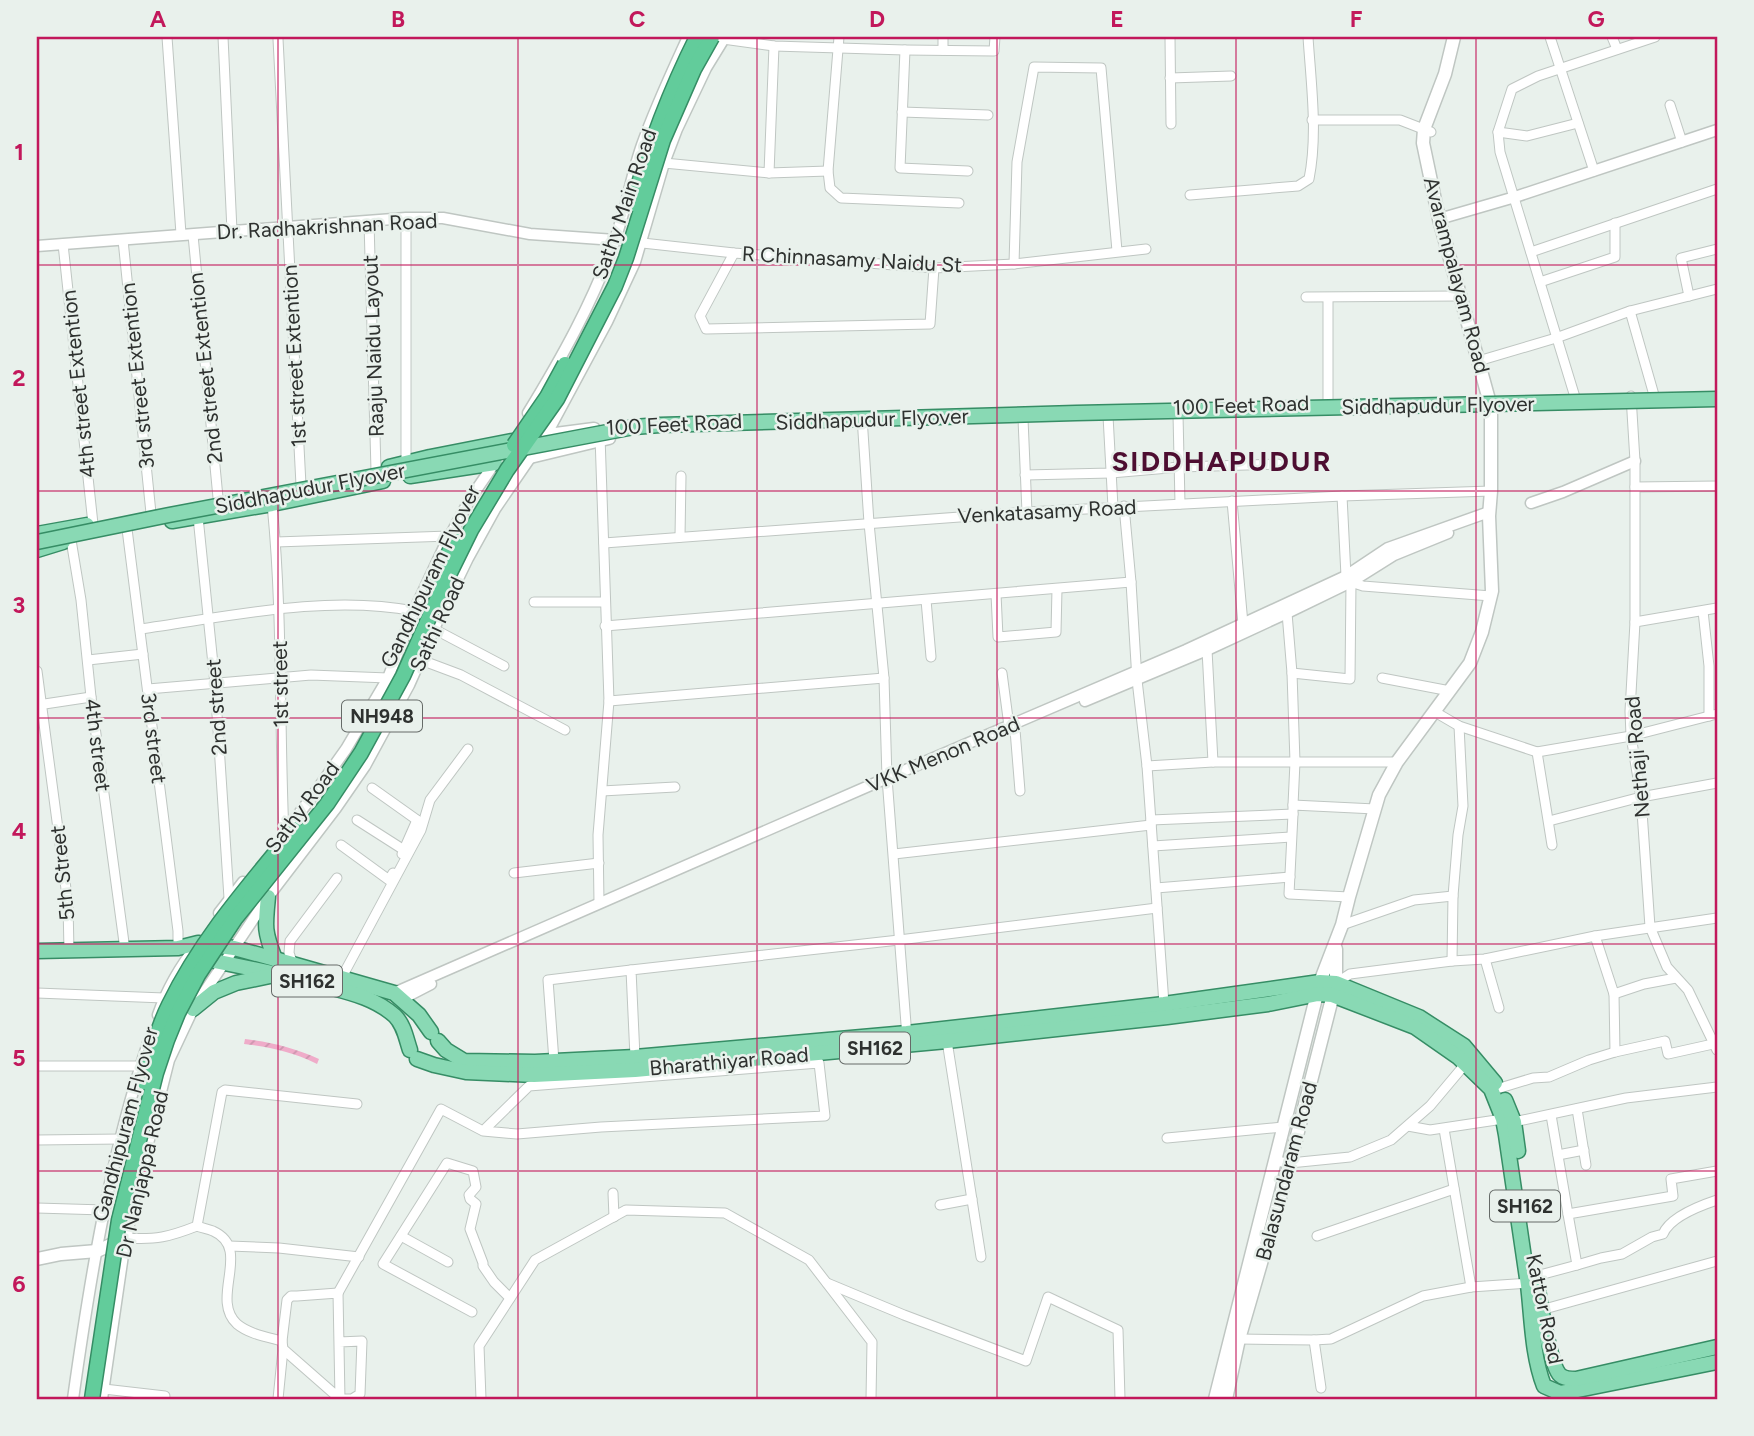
<svg xmlns="http://www.w3.org/2000/svg" width="1754" height="1436" font-family="Figtree,sans-serif">
<style>
.garden{fill:url(#garden-furrows)}
.lines{fill:none;stroke-linecap:round;stroke-linejoin:round}
.minor-casing{stroke:#bfc6c2;stroke-width:11}
.tertiary-casing{stroke:#bfc6c2;stroke-width:13}
.secondary-casing{stroke:#bfc6c2;stroke-width:15}
.primary-casing{stroke:#368d65;stroke-width:17}
.minor{stroke:#fff;stroke-width:9}
.tertiary{stroke:#fff;stroke-width:10}
.secondary{stroke:#fff;stroke-width:12}
.primary{stroke:#89d9b4;stroke-width:14}
.primary-bridge-casing{stroke:#368d65;stroke-width:17;stroke-linecap:butt}
.trunk-bridge-casing{stroke:#368d65;stroke-width:17;stroke-linecap:butt}
.primary-bridge{stroke:#89d9b4;stroke-width:14}
.trunk-bridge{stroke:#62cc9b;stroke-width:14}
.grid{fill:none;stroke:#c2185b;stroke-width:2;stroke-opacity:0.55}
.labels{text-anchor:middle;dominant-baseline:central;stroke-width:5;stroke-linejoin:round;paint-order:stroke}
.shield{fill:#e9f1ec;stroke:#666b68;stroke-width:2}
.shield-label{font-size:19px;font-weight:bold;fill:#2e312f}
.street-label{font-size:21px;fill:#2e312f;stroke:#e9f1ec}
.district-label{font-size:28px;font-weight:bold;letter-spacing:2px;fill:#4d0e31;stroke:#e9f1ec}
.neatline{fill:none;stroke:#c2185b;stroke-width:2.5}
.grid-label{font-size:23px;text-anchor:middle;font-weight:bold;fill:#c2185b}
</style>
<defs>
<pattern id="garden-furrows" width="10" height="10" patternUnits="userSpaceOnUse" patternTransform="scale(1.75)"><rect width="10" height="10" fill="#efacc9"/><path d="M-1 1l2-2M0 10L10 0M9 11l2-2" fill="none" stroke="#cd94ad"/></pattern>
</defs>
<rect width="100%" height="100%" fill="#e9f1ec"/>
<path class="garden" d="M245,1039C271,1042 295,1048 319,1059L317,1064L315,1063C292,1052 270,1047 244,1044Z"/>
<g class="lines">
<defs>
<g id="minor">
<polyline points="167,37 181,234"/>
<polyline points="223,37 232,231"/>
<polyline points="839,37 828,171 830,188 841,198 959,203"/>
<polyline points="1170,37 1171,124"/>
<polyline points="1550,37 1594,171"/>
<polyline points="1612,37 1617,49"/>
<polyline points="278,39 301,485"/>
<polyline points="723,39 774,46 905,50 994,51 995,37"/>
<polyline points="905,50 900,168 968,171"/>
<polyline points="943,50 943,37"/>
<polyline points="1170,78 1231,76"/>
<polyline points="1670,105 1682,142"/>
<polyline points="902,112 988,115"/>
<polyline points="1312,120 1400,120 1431,132"/>
<polyline points="1498,132 1527,136 1578,123"/>
<polyline points="664,163 769,173 828,171"/>
<polyline points="769,173 774,46"/>
<path d="M1190,195L1298,186L1309,179C1318,134 1311,83 1308,37"/>
<polyline points="406,218 406,463"/>
<polyline points="369,222 376,470"/>
<polyline points="193,235 219,508"/>
<polyline points="123,240 151,513"/>
<polyline points="615,240 734,253 934,268 1014,264 1146,249"/>
<polyline points="63,244 93,524"/>
<polyline points="1531,252 1717,189"/>
<polyline points="734,253 700,316 706,329 930,324 934,268"/>
<polyline points="1014,264 1017,162 1034,67 1101,68 1117,251"/>
<polyline points="1540,282 1615,257 1615,223"/>
<polyline points="1689,296 1681,258 1717,249"/>
<polyline points="1306,297 1460,296"/>
<polyline points="1630,311 1654,395"/>
<polyline points="1485,359 1556,338 1630,311 1717,289"/>
<polyline points="1631,396 1635,461 1635,622 1630,711 1631,736 1641,797 1650,927 1667,967 1688,990 1717,1050"/>
<polyline points="1575,397 1500,152 1498,132 1512,89 1538,76 1655,37"/>
<polyline points="1328,402 1328,298"/>
<polyline points="1178,414 1180,504"/>
<polyline points="1108,416 1113,507"/>
<polyline points="862,417 869,523 884,678 887,778 907,1037"/>
<polyline points="1023,419 1027,512"/>
<polyline points="1025,475 1111,473 1180,467 1278,464"/>
<polyline points="1635,487 1717,486"/>
<polyline points="1342,496 1346,576 1348,578"/>
<polyline points="1232,501 1243,624"/>
<path d="M272,504C283,614 279,724 284,834"/>
<polyline points="1124,506 1131,582 1137,680 1147,766 1164,1004"/>
<polyline points="198,517 215,684 229,898"/>
<polyline points="127,529 178,931 178,948"/>
<polyline points="680,537 681,476"/>
<polyline points="71,540 81,600 91,697 125,950"/>
<polyline points="276,542 449,536"/>
<polyline points="604,543 1027,512 1342,496 1491,491"/>
<polyline points="996,594 998,637 1056,632 1057,589"/>
<polyline points="926,600 931,657"/>
<polyline points="534,602 605,602"/>
<polyline points="1703,611 1709,666 1709,716"/>
<polyline points="1287,613 1292,673 1350,679 1351,582 1363,586 1491,596"/>
<polyline points="1635,622 1717,608"/>
<polyline points="605,626 1131,582"/>
<path d="M140,629C227,617 326,594 414,611"/>
<polyline points="434,629 504,666"/>
<polyline points="1205,645 1207,650 1213,762"/>
<polyline points="88,660 143,654"/>
<polyline points="421,660 461,675 565,730"/>
<polyline points="37,671 68,904 69,951"/>
<polyline points="1002,673 1009,726"/>
<polyline points="1292,673 1295,762 1293,805"/>
<polyline points="1382,678 1450,691"/>
<polyline points="148,689 311,675 388,678"/>
<polyline points="609,701 884,678"/>
<polyline points="38,705 91,697"/>
<polyline points="1435,712 1459,726 1537,752 1631,736 1717,714"/>
<polyline points="1015,730 1020,791"/>
<polyline points="1537,752 1552,845"/>
<polyline points="1147,766 1213,762 1397,762"/>
<polyline points="372,788 417,820 421,825"/>
<polyline points="602,791 675,787"/>
<polyline points="1293,814 1289,894 1349,897"/>
<polyline points="357,820 404,850"/>
<polyline points="1151,820 1293,814 1293,805 1375,809"/>
<polyline points="1549,821 1641,797 1717,783"/>
<polyline points="341,845 389,880 393,873"/>
<polyline points="1153,846 1291,837"/>
<polyline points="402,854 417,820"/>
<polyline points="894,854 1151,825"/>
<polyline points="514,873 599,863"/>
<polyline points="1156,888 1290,877"/>
<polyline points="599,903 598,835 609,701 600,436"/>
<polyline points="1342,925 1414,900 1453,896"/>
<polyline points="1595,936 1614,994 1644,984 1676,978"/>
<polyline points="1485,959 1499,1008"/>
<polyline points="1452,961 1453,896 1458,835 1463,806 1459,726"/>
<polyline points="293,964 289,953 290,941 337,878"/>
<polyline points="342,977 421,830 430,800 468,749"/>
<polyline points="1336,983 1350,974 1452,961 1485,959 1595,936 1717,918"/>
<polyline points="37,993 164,998"/>
<polyline points="1614,994 1615,1052"/>
<polyline points="947,1041 981,1257"/>
<polyline points="635,1057 631,970 899,940 1157,908"/>
<polyline points="554,1061 548,980 631,970"/>
<polyline points="37,1066 140,1066"/>
<polyline points="1500,1088 1533,1078 1549,1077 1589,1060 1615,1052 1665,1041 1668,1054 1713,1044"/>
<polyline points="1577,1109 1586,1165"/>
<polyline points="1551,1115 1568,1214"/>
<polyline points="1408,1126 1430,1130 1503,1119 1514,1122 1626,1098 1717,1087"/>
<polyline points="1444,1129 1471,1287"/>
<polyline points="1167,1138 1283,1127"/>
<polyline points="37,1140 121,1139"/>
<polyline points="1558,1155 1584,1150"/>
<polyline points="1275,1161 1290,1163 1350,1157 1391,1140 1430,1106 1467,1062"/>
<polyline points="613,1193 614,1217"/>
<polyline points="940,1205 972,1199"/>
<polyline points="37,1208 104,1210"/>
<path d="M197,1226C202,1228 208,1229 213,1231C253,1249 209,1298 237,1324C249,1334 267,1337 282,1341"/>
<polyline points="401,1236 448,1262"/>
<polyline points="1317,1236 1454,1189"/>
<path d="M126,1238C156,1240 169,1237 197,1226L222,1092L225,1090L357,1104"/>
<polyline points="229,1246 279,1248 359,1257"/>
<path d="M1577,1265L1601,1258L1622,1254L1652,1237L1663,1234C1670,1217 1699,1206 1717,1200"/>
<polyline points="1536,1276 1577,1265 1568,1214 1673,1196 1671,1179 1717,1171"/>
<polyline points="827,1283 904,1315 1026,1361 1048,1297 1118,1330 1120,1399"/>
<polyline points="338,1293 441,1109 483,1131 517,1134 601,1127 825,1116 819,1063 529,1086 483,1131"/>
<polyline points="1541,1310 1717,1261"/>
<polyline points="472,1312 383,1264 447,1163 473,1171 476,1187 469,1195 470,1199 476,1204 470,1229 483,1263 483,1266 494,1282 510,1298"/>
<polyline points="1239,1339 1314,1340 1331,1339 1423,1296 1471,1287 1528,1283"/>
<polyline points="1314,1340 1321,1388"/>
<polyline points="339,1342 362,1341 360,1394 352,1399 340,1399 283,1349 282,1341 287,1300 291,1296 297,1296 338,1293 340,1399"/>
<polyline points="104,1389 165,1396"/>
<polyline points="278,1399 283,1349"/>
<polyline points="481,1399 479,1346 535,1260 626,1210 725,1213 809,1260 872,1342 871,1399"/>
</g>
<g id="tertiary">
<polyline points="1439,219 1515,197 1717,130"/>
<polyline points="37,246 406,218 443,218 530,234 615,240"/>
<path d="M528,413C561,359 593,302 614,242C626,210 631,176 642,145C655,108 672,72 688,37"/>
<polyline points="544,439 607,322 635,262 664,163 677,129 706,68 725,37"/>
<polyline points="1531,503 1563,492 1635,461"/>
<polyline points="1085,701 1207,650 1287,613 1351,582 1394,555 1448,533"/>
<polyline points="285,832 314,794 346,749 388,678 414,611 444,547 470,499 496,461"/>
<polyline points="219,913 243,882"/>
<polyline points="394,993 887,778 1186,650 1346,576 1388,548 1489,512"/>
<polyline points="402,999 431,984"/>
<path d="M158,1015C167,989 181,965 198,944"/>
<path d="M73,1399C90,1278 110,1156 149,1040"/>
<polyline points="102,1399 123,1255 134,1199 169,1060 193,1009 224,963 268,897 336,808 365,766 409,685 438,620 468,558 495,509 532,455"/>
</g>
<g id="secondary">
<polyline points="525,438 594,429"/>
<polyline points="495,463 530,457 609,438"/>
<polyline points="37,1259 61,1254 97,1251 126,1238"/>
<polyline points="1215,1399 1320,982 1342,925 1349,897 1379,795 1397,762 1470,663 1482,632 1492,591 1489,516 1491,491 1491,407 1439,219 1423,143 1424,129 1445,74 1454,37"/>
<polyline points="1226,1399 1239,1339 1290,1163 1336,983 1336,949"/>
</g>
<g id="primary">
<polyline points="389,467 430,457 512,441"/>
<polyline points="410,476 495,463"/>
<polyline points="172,521 272,504 383,481"/>
<polyline points="37,534 87,525"/>
<polyline points="37,550 63,542"/>
<path d="M268,897C265,926 264,931 275,959"/>
<polyline points="37,951 178,948 198,943 234,948 275,959 394,993 419,1015 431,1032"/>
<path d="M199,958C240,966 281,974 321,985C347,992 374,997 395,1016C404,1025 406,1038 410,1050"/>
<polyline points="193,1009 214,992 236,983 270,976"/>
<polyline points="438,1041 446,1050 464,1061 535,1062 635,1057 907,1033 1164,1004 1320,982 1336,983 1419,1017 1464,1046 1495,1083"/>
<path d="M417,1059L434,1065L466,1072L534,1075L635,1070L947,1041L1167,1017L1268,1004L1318,994L1332,995L1415,1027L1458,1057L1491,1089L1503,1119L1506,1135C1513,1185 1521,1235 1528,1285C1532,1318 1532,1355 1544,1386L1560,1393L1573,1391L1717,1362"/>
<polyline points="1505,1100 1514,1122 1518,1151"/>
<path d="M1538,1289C1540,1304 1551,1367 1560,1375C1564,1379 1571,1379 1576,1379L1717,1347"/>
</g>
</defs>
<use href="#minor" class="minor-casing"/>
<use href="#tertiary" class="tertiary-casing"/>
<use href="#secondary" class="secondary-casing"/>
<use href="#primary" class="primary-casing"/>
<use href="#minor" class="minor"/>
<use href="#tertiary" class="tertiary"/>
<use href="#secondary" class="secondary"/>
<use href="#primary" class="primary"/>
<defs>
<polyline id="primary-bridge" points="37,542 169,515 634,427 660,425 1076,413 1717,399"/>
<g id="trunk-bridge">
<path d="M633,204C649,146 670,91 697,37"/>
<polyline points="514,445 547,397 565,364"/>
<polyline points="432,587 457,536"/>
<path d="M144,1082C151,1056 157,1029 169,1005C201,939 249,885 295,829"/>
<polyline points="92,1399 119,1220 156,1073 167,1040 178,1013 198,975 235,919 327,804 361,753 403,676 439,595 471,530 507,470 557,399 615,286 626,258 663,140 694,69 712,37"/>
</g>
</defs>
<use href="#primary-bridge" class="primary-bridge-casing"/>
<use href="#trunk-bridge" class="trunk-bridge-casing"/>
<use href="#primary-bridge" class="primary-bridge"/>
<use href="#trunk-bridge" class="trunk-bridge"/>
</g>
<path class="grid" d="M278,37V1399M518,37V1399M757,37V1399M997,37V1399M1236,37V1399M1476,37V1399M37,265H1717M37,491H1717M37,718H1717M37,944H1717M37,1171H1717"/>
<g class="labels">
<g class="shield">
<rect x="342" y="700.5" width="80" height="31" rx="5"/>
<rect x="272" y="965.5" width="70" height="31" rx="5"/>
<rect x="840" y="1032.5" width="70" height="31" rx="5"/>
<rect x="1490" y="1190.5" width="70" height="31" rx="5"/>
</g>
<g class="shield-label">
<text x="382" y="716">NH948</text>
<text x="307" y="981">SH162</text>
<text x="875" y="1048">SH162</text>
<text x="1525" y="1206">SH162</text>
</g>
<g class="street-label">
<text transform="translate(624 204) rotate(-71)">Sathy Main Road</text>
<text transform="translate(327 226) rotate(-3)">Dr. Radhakrishnan Road</text>
<text transform="translate(852 259) rotate(3)">R Chinnasamy Naidu St</text>
<text transform="translate(1457 275) rotate(75)">Avarampalayam Road</text>
<text transform="translate(373 346) rotate(-92)">Raaju Naidu Layout</text>
<text transform="translate(294 356) rotate(-93)">1st street Extention</text>
<text transform="translate(205 368) rotate(-96)">2nd street Extention</text>
<text transform="translate(137 376) rotate(-96)">3rd street Extention</text>
<text transform="translate(78 384) rotate(-96)">4th street Extention</text>
<text transform="translate(1241 405) rotate(-2)">100 Feet Road</text>
<text transform="translate(1438 405) rotate(-1)">Siddhapudur Flyover</text>
<text transform="translate(872 419) rotate(-2)">Siddhapudur Flyover</text>
<text transform="translate(674 424) rotate(-3)">100 Feet Road</text>
<text transform="translate(310 488) rotate(-11)">Siddhapudur Flyover</text>
<text transform="translate(1047 511) rotate(-3)">Venkatasamy Road</text>
<text transform="translate(430 576) rotate(-64)">Gandhipuram Flyover</text>
<text transform="translate(437 624) rotate(-65)">Sathi Road</text>
<text transform="translate(280 684) rotate(-91)">1st street</text>
<text transform="translate(216 707) rotate(-94)">2nd street</text>
<text transform="translate(154 738) rotate(83)">3rd street</text>
<text transform="translate(98 745) rotate(83)">4th street</text>
<text transform="translate(943 754) rotate(-23)">VKK Menon Road</text>
<text transform="translate(1637 757) rotate(-95)">Nethaji Road</text>
<text transform="translate(302 807) rotate(-53)">Sathy Road</text>
<text transform="translate(62 873) rotate(-96)">5th Street</text>
<text transform="translate(729 1061) rotate(-5)">Bharathiyar Road</text>
<text transform="translate(125 1124) rotate(-75)">Gandhipuram Flyover</text>
<text transform="translate(1286 1171) rotate(-75)">Balasundaram Road</text>
<text transform="translate(142 1174) rotate(-77)">Dr Nanjappa Road</text>
<text transform="translate(1545 1309) rotate(78)">Kattor Road</text>
</g>
<g class="district-label">
<text x="1222" y="461">SIDDHAPUDUR</text>
</g>
</g>
<rect width="1754" height="1436" fill="none" stroke="#e9f1ec" stroke-width="77"/>
<rect x="38" y="38" width="1678" height="1360" class="neatline"/>
<g class="grid-label">
<text x="158" y="27">A</text>
<text x="398" y="27">B</text>
<text x="637" y="27">C</text>
<text x="877" y="27">D</text>
<text x="1117" y="27">E</text>
<text x="1356" y="27">F</text>
<text x="1596" y="27">G</text>
<text x="19" y="160">1</text>
<text x="19" y="386">2</text>
<text x="19" y="613">3</text>
<text x="19" y="839">4</text>
<text x="19" y="1066">5</text>
<text x="19" y="1292">6</text>
</g>
</svg>
